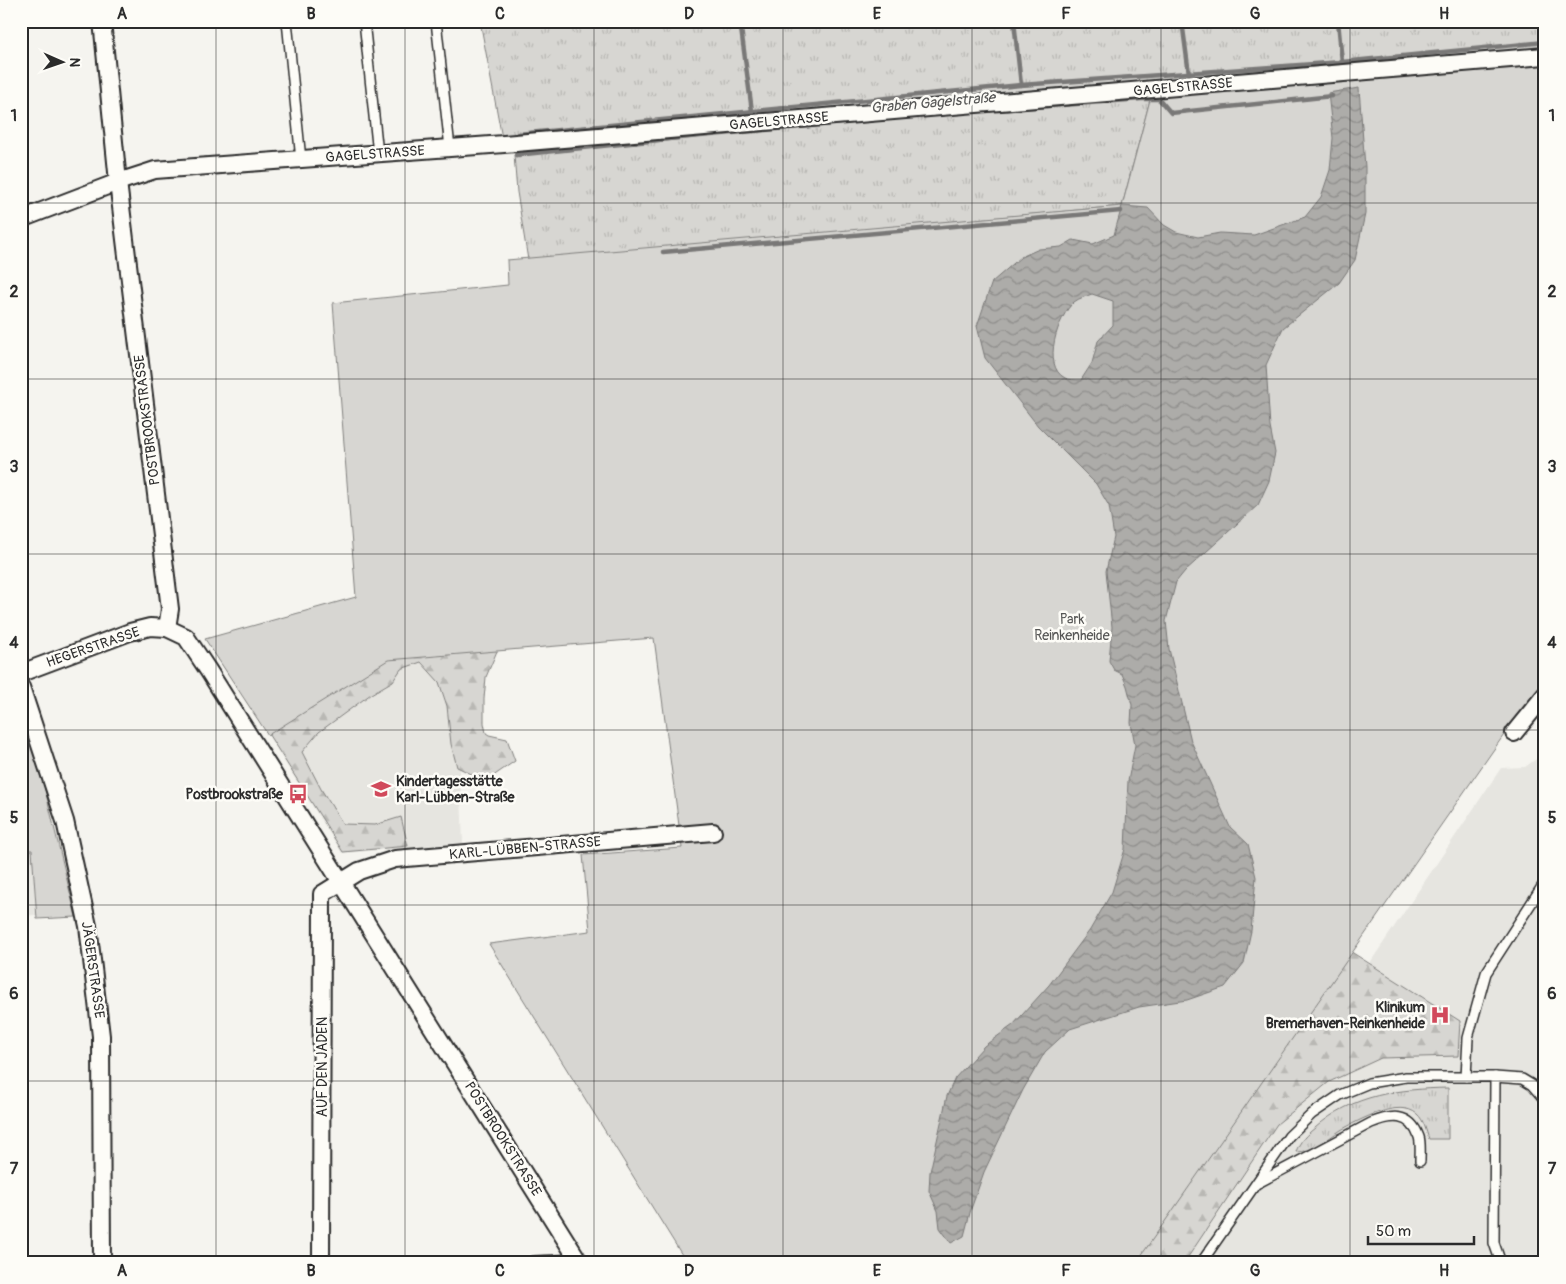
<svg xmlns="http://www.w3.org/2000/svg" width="1566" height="1284" font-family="Pangolin,sans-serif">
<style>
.built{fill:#e6e5e0}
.grass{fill:url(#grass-tufts);stroke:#81807e}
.forest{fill:url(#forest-firs);stroke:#81807e}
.park{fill:#d7d6d2;stroke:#81807e}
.water{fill:url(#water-waves);stroke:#797877;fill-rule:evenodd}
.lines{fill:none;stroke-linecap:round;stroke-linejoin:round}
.stream{stroke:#797877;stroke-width:4.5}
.lane-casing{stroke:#2b2b2b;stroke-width:12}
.street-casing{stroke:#2b2b2b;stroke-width:20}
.lane{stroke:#fdfcf7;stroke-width:9}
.street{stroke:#fdfcf7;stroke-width:16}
.grid{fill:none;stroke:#2b2b2b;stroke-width:1;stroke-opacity:0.55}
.labels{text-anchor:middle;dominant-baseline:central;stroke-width:5;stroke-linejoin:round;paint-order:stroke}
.street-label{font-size:14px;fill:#2b2b2b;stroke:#fdfcf7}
.park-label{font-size:14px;fill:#565655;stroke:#fdfcf7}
.poi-label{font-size:14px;font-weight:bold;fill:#2b2b2b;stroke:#fdfcf7;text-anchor:end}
.water-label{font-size:15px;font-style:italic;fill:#585857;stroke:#fdfcf7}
.neatline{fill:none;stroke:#2b2b2b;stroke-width:2}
.grid-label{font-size:16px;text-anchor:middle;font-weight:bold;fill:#2b2b2b}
</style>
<defs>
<pattern id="grass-tufts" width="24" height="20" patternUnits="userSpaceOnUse" patternTransform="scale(1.25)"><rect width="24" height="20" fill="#d7d6d2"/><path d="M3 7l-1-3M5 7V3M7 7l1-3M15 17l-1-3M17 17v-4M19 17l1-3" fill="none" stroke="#b9b8b4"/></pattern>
<pattern id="forest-firs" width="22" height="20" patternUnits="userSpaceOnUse" patternTransform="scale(1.25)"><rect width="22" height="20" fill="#d7d6d2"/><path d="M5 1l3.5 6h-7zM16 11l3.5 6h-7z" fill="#b9b8b4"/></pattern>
<pattern id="water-waves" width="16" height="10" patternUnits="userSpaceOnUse" patternTransform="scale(1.25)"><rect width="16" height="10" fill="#adaca9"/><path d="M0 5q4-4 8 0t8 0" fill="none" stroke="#8d8c8a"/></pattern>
</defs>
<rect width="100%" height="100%" fill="#f5f4ef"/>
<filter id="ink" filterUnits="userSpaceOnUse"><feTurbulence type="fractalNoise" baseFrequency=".02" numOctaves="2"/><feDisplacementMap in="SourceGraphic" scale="10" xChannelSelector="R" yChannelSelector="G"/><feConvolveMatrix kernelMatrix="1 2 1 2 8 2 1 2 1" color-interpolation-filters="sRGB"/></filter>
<g filter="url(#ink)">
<g class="built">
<polygon points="455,655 463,843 342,853 268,735 388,660"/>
<polygon points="1545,750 1545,1263 1168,1263 1501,768 1525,767 1539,757"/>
<polygon points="21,762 26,849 32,849 36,915 21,916"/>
</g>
<g class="grass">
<polygon points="480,21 1545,21 1545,50 502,138"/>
<polygon points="1151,96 1122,206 528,260 517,192 514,155"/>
<path d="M1448,1088V1139H1429C1426,1131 1424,1120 1417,1114C1399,1098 1359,1120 1341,1130C1327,1139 1313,1152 1296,1152C1299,1142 1307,1134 1315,1128C1353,1094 1399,1089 1448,1088Z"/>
</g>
<g class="forest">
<polygon points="516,630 497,651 486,677 484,699 484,723 486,733 489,735 507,739 515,761 486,781 457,767 451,744 447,706 439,682 421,662 401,669 393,681 371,694 319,732 302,752 321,789 343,824 375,825 401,817 408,846 343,852 210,642"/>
<polygon points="1334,941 1460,1021 1458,1056 1381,1058 1329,1082 1277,1124 1184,1263 1063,1263"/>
</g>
<g class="park">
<polygon points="1545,62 1545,685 1508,729 1136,1263 687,1263 489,944 590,931 583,855 682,848 654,638 388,660 268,735 205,639 356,597 333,303 508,285 507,260 1122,206 1151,96"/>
<polygon points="21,727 30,728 76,917 37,919 32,850 26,850 21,762"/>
</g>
<path class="water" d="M1359,88L1365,167V214L1355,260L1339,283L1283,328L1266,365L1270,427L1275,453L1269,481L1258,505L1185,571L1176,582L1166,621L1169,649L1191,741L1230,827L1248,844L1256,877L1251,931L1244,963L1225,987L1187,1000L1139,1007L1070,1029L1045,1052L1023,1090L984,1172L971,1209L964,1236L951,1243L940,1228L938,1211L929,1191L930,1172L947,1096L955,1078L984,1046L1013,1025L1049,985L1090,930L1112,892L1125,849L1128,781L1135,745L1131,723L1132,705L1127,686L1122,674L1114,670L1109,661L1112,627L1106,571L1114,537L1109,506L1096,484L1038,426L985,358L977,326L992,282L1021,257L1039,249L1061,247L1073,240L1093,244L1114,235L1122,206L1148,208L1164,225L1176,232L1198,237L1220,233L1254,235L1305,217L1321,197L1330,170L1333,138L1328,93ZM1092,294L1113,301V325L1098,341L1092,363L1081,380C1076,380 1069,380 1065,378C1041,366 1058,316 1074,302C1079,298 1087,296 1092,294Z"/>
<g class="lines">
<g class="stream">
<polyline points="740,21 752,111"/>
<polyline points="1014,21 1021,85"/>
<polyline points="1182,21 1189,74"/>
<polyline points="1338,21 1342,62"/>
<polyline points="998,110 1141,99 1159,99 1171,113 1332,96"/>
<polyline points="518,134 1021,85 1342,62 1545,42"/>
<polyline points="516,155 716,134"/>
<polyline points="663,252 1121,211"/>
</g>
<defs>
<g id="lane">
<polyline points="287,21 301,160"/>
<polyline points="364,21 378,154"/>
<polyline points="436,21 450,148"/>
<polyline points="1466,1077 1468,1038 1486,973 1545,882"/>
<polyline points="1495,1077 1494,1243 1501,1263"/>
<path d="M1258,1183L1371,1123C1391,1115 1410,1112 1419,1137C1421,1143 1420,1154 1420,1161"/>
<polyline points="534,1261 578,1259"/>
<polyline points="1201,1263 1289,1136 1312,1114 1340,1095 1369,1083 1406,1077 1495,1077 1522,1079 1532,1085 1545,1100"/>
</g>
<g id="street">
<polyline points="102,21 118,182 170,609 167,628"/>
<polyline points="21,219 118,182 155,170 504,144 1545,56"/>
<polyline points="21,673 130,632 150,627 167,628 186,637 208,670 580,1263"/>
<polyline points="21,687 65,821 88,926 101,1036 102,1263"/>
<polyline points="1514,733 1545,695"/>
<polyline points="321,1263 322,894 359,871 395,859 713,832"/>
</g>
</defs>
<use href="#lane" class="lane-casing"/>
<use href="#street" class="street-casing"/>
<use href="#lane" class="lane"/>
<use href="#street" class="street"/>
</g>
</g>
<path class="grid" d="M216,21V1263M405,21V1263M594,21V1263M783,21V1263M972,21V1263M1161,21V1263M1350,21V1263M21,203H1545M21,379H1545M21,554H1545M21,730H1545M21,905H1545M21,1081H1545"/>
<defs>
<symbol id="school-bare" viewBox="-9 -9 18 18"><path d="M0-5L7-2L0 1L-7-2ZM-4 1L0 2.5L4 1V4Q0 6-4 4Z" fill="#d1495b" stroke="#fdfcf7" stroke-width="2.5" paint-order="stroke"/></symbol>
<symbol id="bus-bare" viewBox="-9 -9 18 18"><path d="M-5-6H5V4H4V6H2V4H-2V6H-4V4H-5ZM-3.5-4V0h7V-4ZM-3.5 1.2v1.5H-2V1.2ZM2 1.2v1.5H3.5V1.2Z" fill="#d1495b" stroke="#fdfcf7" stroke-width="2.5" paint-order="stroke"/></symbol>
<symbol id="hospital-bare" viewBox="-9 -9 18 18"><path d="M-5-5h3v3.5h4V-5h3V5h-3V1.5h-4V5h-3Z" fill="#d1495b" stroke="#fdfcf7" stroke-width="2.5" paint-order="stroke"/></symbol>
</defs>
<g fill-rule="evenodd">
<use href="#school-bare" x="367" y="775" width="28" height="28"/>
<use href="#bus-bare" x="284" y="780" width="28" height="28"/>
<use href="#hospital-bare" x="1426" y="1001" width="28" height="28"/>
</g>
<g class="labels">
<g class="street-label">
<text transform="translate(1183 87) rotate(-5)">GAGELSTRASSE</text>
<text transform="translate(779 121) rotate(-5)">GAGELSTRASSE</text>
<text transform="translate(375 154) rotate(-4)">GAGELSTRASSE</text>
<text transform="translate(147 420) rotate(-97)">POSTBROOKSTRASSE</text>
<text transform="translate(93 647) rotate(-19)">HEGERSTRASSE</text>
<text transform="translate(525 848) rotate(-5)">KARL-LÜBBEN-STRASSE</text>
<text transform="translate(93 970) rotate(82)">JÄGERSTRASSE</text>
<text transform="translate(322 1067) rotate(-90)">AUF DEN JADEN</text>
<text transform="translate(503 1139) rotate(58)">POSTBROOKSTRASSE</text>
</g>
<g class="park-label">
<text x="1072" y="619">Park<tspan x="1072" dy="16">Reinkenheide</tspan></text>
</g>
<g class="poi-label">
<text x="396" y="781" text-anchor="start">Kindertagesstätte<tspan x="396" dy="16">Karl-Lübben-Straße</tspan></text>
<text x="283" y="794">Postbrookstraße</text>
<text x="1425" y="1007">Klinikum<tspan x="1425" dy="16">Bremerhaven-Reinkenheide</tspan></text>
</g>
<g class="water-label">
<text transform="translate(933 103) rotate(-5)">Graben Gagelstraße</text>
</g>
</g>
<rect width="1566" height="1284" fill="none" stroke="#fdfcf7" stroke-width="55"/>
<g transform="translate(62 62) rotate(92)" stroke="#fdfcf7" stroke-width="4" paint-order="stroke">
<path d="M0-4L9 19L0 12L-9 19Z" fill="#2b2b2b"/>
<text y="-8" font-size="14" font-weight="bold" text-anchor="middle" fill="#2b2b2b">N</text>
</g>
<path d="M1368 1236v8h106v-8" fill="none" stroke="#2b2b2b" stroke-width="2.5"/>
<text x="1376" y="1236" font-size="15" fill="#2b2b2b" stroke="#fdfcf7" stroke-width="4" paint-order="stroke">50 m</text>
<rect x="28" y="28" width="1510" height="1228" class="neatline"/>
<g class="grid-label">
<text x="122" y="19">A</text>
<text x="311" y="19">B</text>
<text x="500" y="19">C</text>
<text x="689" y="19">D</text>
<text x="877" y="19">E</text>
<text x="1066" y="19">F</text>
<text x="1255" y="19">G</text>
<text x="1444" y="19">H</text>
<text x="14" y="121">1</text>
<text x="1552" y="121">1</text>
<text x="14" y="297">2</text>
<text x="1552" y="297">2</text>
<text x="14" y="472">3</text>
<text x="1552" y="472">3</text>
<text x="14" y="648">4</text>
<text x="1552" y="648">4</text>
<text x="14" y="823">5</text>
<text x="1552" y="823">5</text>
<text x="14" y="999">6</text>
<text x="1552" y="999">6</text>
<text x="14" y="1174">7</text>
<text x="1552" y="1174">7</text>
<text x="122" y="1276">A</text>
<text x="311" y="1276">B</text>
<text x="500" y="1276">C</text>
<text x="689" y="1276">D</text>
<text x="877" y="1276">E</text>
<text x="1066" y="1276">F</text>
<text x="1255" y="1276">G</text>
<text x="1444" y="1276">H</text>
</g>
</svg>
